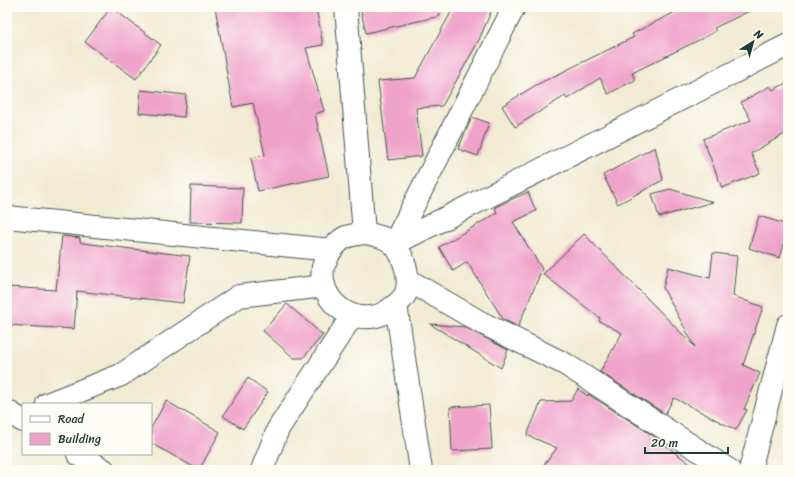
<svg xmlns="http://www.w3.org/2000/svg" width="795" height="477" font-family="Sriracha,sans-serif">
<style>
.building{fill:#f0a3ca}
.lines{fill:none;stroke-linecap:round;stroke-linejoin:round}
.street-casing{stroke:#3f574c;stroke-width:24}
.street{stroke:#fff;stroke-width:22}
</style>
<rect width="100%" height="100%" fill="#fdfcf7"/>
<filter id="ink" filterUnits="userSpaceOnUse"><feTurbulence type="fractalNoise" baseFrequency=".025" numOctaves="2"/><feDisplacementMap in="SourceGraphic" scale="8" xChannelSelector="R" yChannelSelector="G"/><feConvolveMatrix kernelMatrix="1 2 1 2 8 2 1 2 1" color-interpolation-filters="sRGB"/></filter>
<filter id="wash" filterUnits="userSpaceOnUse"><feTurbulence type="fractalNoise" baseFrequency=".012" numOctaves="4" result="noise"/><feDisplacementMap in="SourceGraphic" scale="16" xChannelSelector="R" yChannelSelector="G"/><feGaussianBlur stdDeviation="0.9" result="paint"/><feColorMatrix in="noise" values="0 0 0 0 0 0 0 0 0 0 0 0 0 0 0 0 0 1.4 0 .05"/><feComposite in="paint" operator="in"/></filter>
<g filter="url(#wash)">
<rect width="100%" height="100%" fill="#f2ead3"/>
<g id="blocks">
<g class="building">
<polygon points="111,7 161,45 136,79 85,42"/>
<polygon points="215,7 316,7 323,45 306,48 324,111 315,114 329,176 258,191 251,158 265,155 253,103 233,107"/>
<polygon points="360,7 439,7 440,16 366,33"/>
<polygon points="454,7 493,7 478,42 442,106 416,108 422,156 388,160 378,81 415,78"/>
<polygon points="685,7 758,7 714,28 716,31 705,37 632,73 635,80 608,94 600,78 567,99 565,96 515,127 502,106 536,85 634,37 632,34"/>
<polygon points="788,82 788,132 751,153 760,173 722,188 703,139 751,120 741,102 770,86 773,90"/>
<polygon points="141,90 186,95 184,117 139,113"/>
<polygon points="472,117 489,123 478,156 458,149"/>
<polygon points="655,147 663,180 618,204 603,175"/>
<polygon points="191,186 243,188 242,223 190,222"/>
<polygon points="670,189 713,202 659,217 652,194"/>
<polygon points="528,192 536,211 513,222 542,269 518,327 503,319 467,262 453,271 439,247 497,213 495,207"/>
<polygon points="759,216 788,225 788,230 780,258 749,248"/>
<polygon points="584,234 695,347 663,288 668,267 710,278 713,253 737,256 733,296 763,307 743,365 760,373 744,409 747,410 736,430 674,398 665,414 600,372 622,333 599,321 600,318 543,274"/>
<polygon points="62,236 80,238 80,242 83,243 190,256 183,303 77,291 74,329 7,325 8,287 56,290"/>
<polygon points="287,304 323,335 303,358 294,358 263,331"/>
<polygon points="430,324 465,327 508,350 501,368"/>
<polygon points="248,378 268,392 243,429 223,416"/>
<polygon points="578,389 588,396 588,394 652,435 698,470 540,470 557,448 527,435 541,402 571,401"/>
<polygon points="166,401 220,432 199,470 151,443 151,428"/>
<polygon points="489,405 492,449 452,451 450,407"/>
</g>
</g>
</g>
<g filter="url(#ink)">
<use href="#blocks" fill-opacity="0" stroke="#3f574c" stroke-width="1"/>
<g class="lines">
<defs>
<g id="street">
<polyline points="346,7 364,233"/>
<polyline points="7,217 331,250"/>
<path d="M364,233C390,237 399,243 406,269C408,277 409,284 406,293C403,300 395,306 389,310C359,331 317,304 323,267C324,264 326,260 328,256C331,249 339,240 346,237C352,235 358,234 364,233Z"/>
<polyline points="394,244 788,45"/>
<polyline points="394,244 514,7"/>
<polyline points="408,280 480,322 565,364 729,470"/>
<polyline points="396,305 421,470"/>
<polyline points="47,404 121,375 239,296 324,286"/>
<polyline points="7,411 23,421"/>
<polyline points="78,454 104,470"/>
<polyline points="262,470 278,429 352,316"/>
<polyline points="750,470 788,325"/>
</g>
</defs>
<use href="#street" class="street-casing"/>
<use href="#street" class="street"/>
</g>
</g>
<rect width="795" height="477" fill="none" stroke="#fdfcf7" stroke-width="24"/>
<rect x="22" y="403" width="130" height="52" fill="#fdfcf7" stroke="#a4b0a9"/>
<rect x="30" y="416" width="20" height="6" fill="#ffffff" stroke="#a4b0a9"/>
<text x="58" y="423" font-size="12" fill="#1f3d34">Road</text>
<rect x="30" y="433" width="20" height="12" fill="#f0a3ca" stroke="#a4b0a9"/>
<text x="58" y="443" font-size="12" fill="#1f3d34">Building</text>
<g transform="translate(753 42) rotate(37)" stroke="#fdfcf7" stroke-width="3" paint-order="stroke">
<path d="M0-3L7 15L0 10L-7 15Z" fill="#1f3d34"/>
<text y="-6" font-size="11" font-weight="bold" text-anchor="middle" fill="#1f3d34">N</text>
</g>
<path d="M645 447v6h83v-6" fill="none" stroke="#1f3d34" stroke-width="2"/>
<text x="651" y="447" font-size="12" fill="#1f3d34" stroke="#fdfcf7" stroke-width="3" paint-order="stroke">20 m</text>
</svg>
